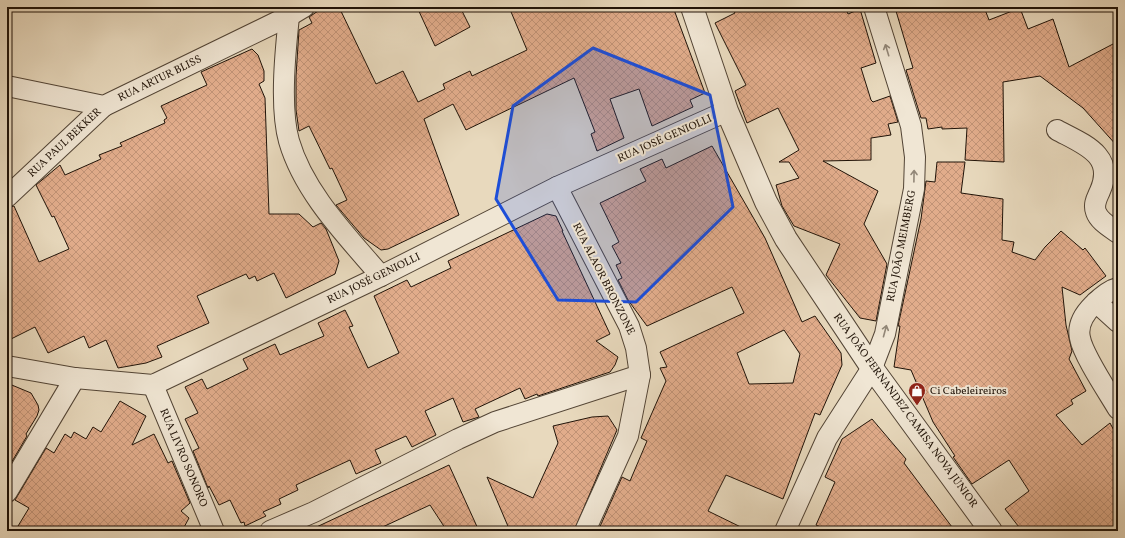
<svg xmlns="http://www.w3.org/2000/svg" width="1125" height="538" font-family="Vollkorn,serif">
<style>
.building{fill:url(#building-cross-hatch);stroke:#201308;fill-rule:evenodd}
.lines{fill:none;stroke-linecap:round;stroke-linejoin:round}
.minor-casing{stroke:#524435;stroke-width:22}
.tertiary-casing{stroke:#524435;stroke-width:24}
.minor{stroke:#f0e6d4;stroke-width:20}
.tertiary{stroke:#f0e6d4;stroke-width:22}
.oneway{stroke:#928778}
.marked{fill:#1d4ed8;fill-opacity:0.2;stroke:#1d4ed8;stroke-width:3;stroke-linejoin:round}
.labels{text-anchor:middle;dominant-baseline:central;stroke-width:4;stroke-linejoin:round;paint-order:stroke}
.street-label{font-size:11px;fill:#201308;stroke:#f0e6d4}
.poi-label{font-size:11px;fill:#201308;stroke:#f0e6d4;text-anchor:start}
</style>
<defs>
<pattern id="building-cross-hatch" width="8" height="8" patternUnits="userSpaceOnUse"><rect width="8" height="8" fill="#e1ac8b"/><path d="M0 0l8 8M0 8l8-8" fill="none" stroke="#c19376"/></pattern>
</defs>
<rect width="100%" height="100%" fill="#e8d9bd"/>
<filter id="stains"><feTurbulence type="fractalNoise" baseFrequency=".005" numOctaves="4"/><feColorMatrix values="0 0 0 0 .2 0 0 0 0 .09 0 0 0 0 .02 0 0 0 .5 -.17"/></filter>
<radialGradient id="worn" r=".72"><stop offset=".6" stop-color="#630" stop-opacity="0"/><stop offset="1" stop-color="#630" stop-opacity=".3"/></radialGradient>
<g class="building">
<polygon points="324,7 339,7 376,84 403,71 418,102 445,89 443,84 470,71 472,76 527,50 509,7 673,7 705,93 690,100 693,107 652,126 639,89 610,99 624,138 597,151 591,134 595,132 574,78 466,130 453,104 424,119 459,215 388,249 381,250 364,238 336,205 347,200 332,168 330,169 309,126 299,131 296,110 296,76 299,30 312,23 309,17"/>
<polygon points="417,7 460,7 470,27 435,46"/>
<polygon points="732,7 845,7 848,14 860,9 876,63 861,68 871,100 873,102 890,96 898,122 888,124 891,135 871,138 871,160 823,161 878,191 864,224 887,264 876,321 860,318 826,275 840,244 794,226 782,206 776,185 799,178 789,162 779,162 799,150 778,108 747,123 735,91 746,85 715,23 735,13"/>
<polygon points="914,7 984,7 989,20 1020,8 1028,29 1053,19 1069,67 1113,44 1118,54 1118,147 1083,108 1040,76 1003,82 1004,162 965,160 967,128 942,129 942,127 928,129 926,118 921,118 906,70 913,68 896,11"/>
<polygon points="252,49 258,55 264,71 264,81 259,84 265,98 269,214 299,214 313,227 321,223 326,229 339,261 335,274 286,298 274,273 257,281 255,276 249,279 246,274 197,296 209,323 157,346 162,357 146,363 118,368 106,340 89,348 84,336 48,353 35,327 7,341 7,208 14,206 39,262 69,249 54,216 52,217 36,185 60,165 65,175 101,159 99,155 122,146 120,143 165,123 164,120 167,118 161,106 207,85 201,72"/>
<path d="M712,146L765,238L802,322L815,316L841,353L842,365L820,415L815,413L783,499L726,475L708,511L749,531H598L622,477L630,481L647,441L641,438L666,381L660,368L667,367L660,352L744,313L732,287L647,326L628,300L618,280L622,278L616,265L621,263L612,246L619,242L600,203L646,181L640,169L662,159L666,168ZM784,330L800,354L793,383L749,384L737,353Z"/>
<polygon points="937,162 965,162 961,193 1003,199 1002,240 1014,242 1012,252 1035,260 1045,247 1061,231 1083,250 1085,248 1106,276 1080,295 1062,287 1066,325 1072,351 1069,359 1086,391 1071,400 1073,404 1056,415 1082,445 1110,423 1118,438 1118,531 1022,531 1005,509 1029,491 1009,460 972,484 953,457 955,456 933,422 911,370 894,367 900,326 898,326 921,219 926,181 935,182"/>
<polygon points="547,214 556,216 563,231 562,231 610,334 596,341 618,357 615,365 610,372 538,396 537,394 525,399 520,388 475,409 479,417 463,422 453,398 425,411 436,435 412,447 406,436 375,450 381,463 356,474 350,460 296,485 298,490 279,499 281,504 263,512 266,516 245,526 244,522 241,523 230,500 219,505 209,486 208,488 193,451 199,448 185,419 198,413 185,387 202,379 207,389 248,369 243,359 275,344 280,355 324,336 318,323 345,310 353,326 349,327 368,368 399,353 374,296 407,280 411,287 451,268 448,261"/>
<polygon points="7,383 31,393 38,405 39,410 37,416 26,434 27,436 7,470"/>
<polygon points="120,401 146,416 132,445 154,434 168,463 172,461 190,503 181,511 189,518 182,531 15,531 29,508 15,500 46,448 54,453 65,434 71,438 74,432 86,439 93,427 101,432"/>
<polygon points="608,416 617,430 574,531 510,531 487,477 533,498 558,443 553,426 592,417"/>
<polygon points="872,419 906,459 904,463 955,531 829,531 816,525 835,482 825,477 842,439"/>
<polygon points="449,465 479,531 447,531 430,505 374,531 308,531"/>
</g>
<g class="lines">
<defs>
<g id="minor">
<path d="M290,7C286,44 279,106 289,141C304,193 347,236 381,276"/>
<polyline points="7,86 104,106 289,16 304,7"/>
<path d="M1057,130C1083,144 1116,155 1100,191C1097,198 1093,204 1096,212C1099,221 1110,227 1118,233"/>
<polyline points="557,187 629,326 636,348 640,375 628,436 585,531"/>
<polyline points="7,197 104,106"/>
<path d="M1118,288C1109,290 1100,298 1093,305C1084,314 1077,325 1080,338C1083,355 1108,392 1118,409"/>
<polyline points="1096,302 1118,322"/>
<polyline points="7,366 75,378 153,385 381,276 557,187 727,111"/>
<polyline points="153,385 214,531"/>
<polyline points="7,492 75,378"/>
<polyline points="270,531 314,512 458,439 495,422 640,375"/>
<polyline points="785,531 827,438 872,368 885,334 914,189 915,157 911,126 874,7"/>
</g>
<polyline id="tertiary" points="692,7 727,111 766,202 786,239 872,368 991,531"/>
</defs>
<use href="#minor" class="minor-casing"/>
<use href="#tertiary" class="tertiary-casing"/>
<use href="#minor" class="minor"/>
<use href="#tertiary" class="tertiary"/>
</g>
<defs><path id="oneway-shaft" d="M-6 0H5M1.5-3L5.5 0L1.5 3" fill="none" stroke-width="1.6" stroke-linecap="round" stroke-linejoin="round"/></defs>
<g class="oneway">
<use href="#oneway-shaft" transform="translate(887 50) rotate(-107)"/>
<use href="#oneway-shaft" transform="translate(914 176) rotate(-89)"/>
<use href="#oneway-shaft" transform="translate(885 331) rotate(-75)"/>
</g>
<path class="marked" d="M593,48L710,95L733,207L636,302L558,300L496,199L513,106Z"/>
<defs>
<symbol id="shop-pin" viewBox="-11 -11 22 30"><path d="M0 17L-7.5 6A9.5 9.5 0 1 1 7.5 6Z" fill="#8f2418" stroke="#f0e6d4"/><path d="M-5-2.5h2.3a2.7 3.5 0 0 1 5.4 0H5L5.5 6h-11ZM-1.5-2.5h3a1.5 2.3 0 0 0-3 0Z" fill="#fff"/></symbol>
</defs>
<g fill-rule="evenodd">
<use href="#shop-pin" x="907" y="381" width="20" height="27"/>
</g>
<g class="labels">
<g class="street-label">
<text transform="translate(160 79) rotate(-26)">RUA ARTUR BLISS</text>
<text transform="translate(665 139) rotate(-24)">RUA JOSÉ GENIOLLI</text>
<text transform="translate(65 143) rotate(-43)">RUA PAUL BEKKER</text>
<text transform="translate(902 246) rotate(-79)">RUA JOÃO MEIMBERG</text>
<text transform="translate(374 279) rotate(-26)">RUA JOSÉ GENIOLLI</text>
<text transform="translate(603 279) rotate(63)">RUA ALAOR BRONZONE</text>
<text transform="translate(905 411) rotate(54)">RUA JOÃO FERNANDEZ CAMISA NOVA JÚNIOR</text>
<text transform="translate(183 458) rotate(67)">RUA LIVRO SONORO</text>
</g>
<g class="poi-label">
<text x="930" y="391">Ci Cabeleireiros</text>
</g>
</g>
<rect width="1125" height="538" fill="none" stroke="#e8d9bd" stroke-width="24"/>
<rect x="8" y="8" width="1109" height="522" fill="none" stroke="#201308" stroke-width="2"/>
<rect x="12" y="12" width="1101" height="514" fill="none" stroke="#201308"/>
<rect width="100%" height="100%" filter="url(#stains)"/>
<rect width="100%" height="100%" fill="url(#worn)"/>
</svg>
